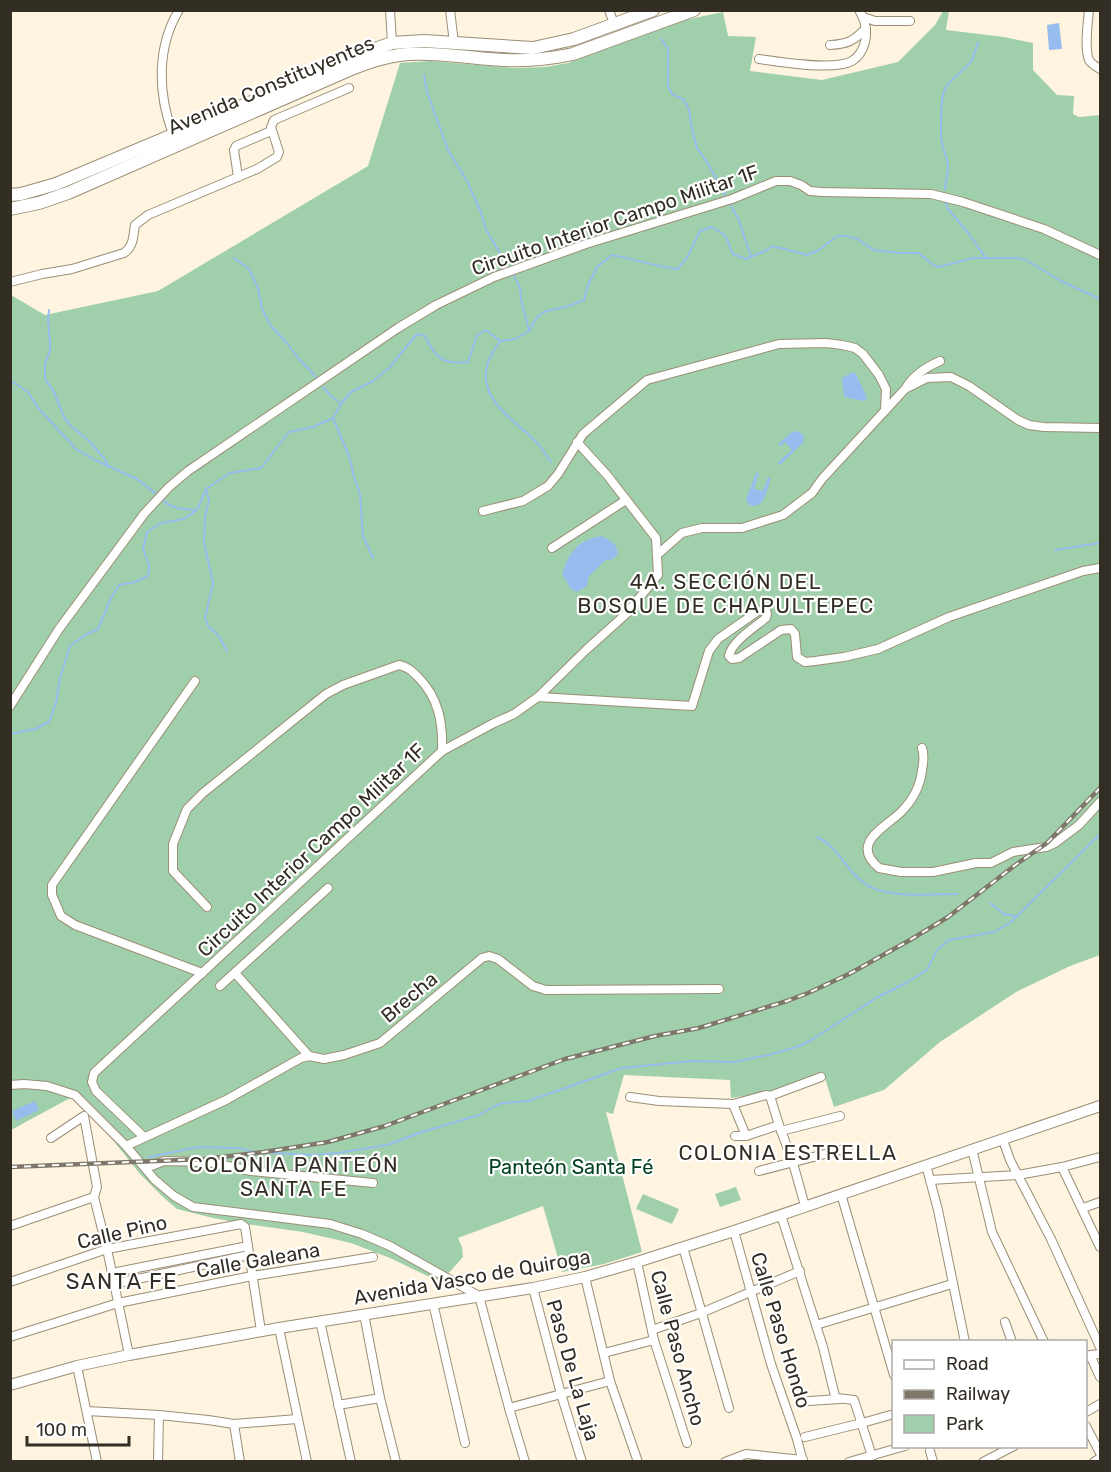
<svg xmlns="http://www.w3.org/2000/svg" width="1111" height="1472" font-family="Rubik,sans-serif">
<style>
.green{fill:#a0d0ab}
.water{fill:#96bded}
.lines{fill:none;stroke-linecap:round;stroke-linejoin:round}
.stream{stroke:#96bded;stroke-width:2}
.minor-casing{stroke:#9a8e76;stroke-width:10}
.major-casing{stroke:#9a8e76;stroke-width:12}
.highway-casing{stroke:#9a8e76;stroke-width:14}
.minor{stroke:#fff;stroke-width:8}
.major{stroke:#fff;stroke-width:10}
.highway{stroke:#fff;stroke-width:12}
.rail-casing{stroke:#7f786a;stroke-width:4.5}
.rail{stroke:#fff;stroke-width:2;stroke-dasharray:7;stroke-linecap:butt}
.labels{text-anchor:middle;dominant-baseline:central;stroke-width:4.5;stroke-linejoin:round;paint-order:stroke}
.street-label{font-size:20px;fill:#332e24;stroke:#fff}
.park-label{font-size:20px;fill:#00411d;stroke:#fff}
.neighbourhood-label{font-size:21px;letter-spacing:1.5px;fill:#332e24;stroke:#fff}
.quarter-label{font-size:22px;letter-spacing:1.5px;fill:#332e24;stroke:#fff}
</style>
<rect width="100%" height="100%" fill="#fef4df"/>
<g class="green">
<polygon points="943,11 949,11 946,30 1004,37 1033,43 1033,70 1057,95 1074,96 1073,114 1079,117 1100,115 1100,955 1070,966 1016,992 940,1042 884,1090 834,1107 824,1075 774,1091 731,1098 730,1080 624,1075 613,1114 606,1112 642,1252 604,1264 562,1272 543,1206 458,1238 462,1247 463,1257 447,1275 442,1283 390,1258 351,1243 303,1232 246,1224 213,1218 177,1209 163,1197 140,1174 104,1129 72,1097 11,1130 11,295 45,315 158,291 368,166 400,63 430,61 513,68 545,67 568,63 685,20 723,12 728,36 756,37 750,71 822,80 898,62 935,25"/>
<polygon points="736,1187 741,1200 720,1207 715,1194"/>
<polygon points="643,1194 679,1209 672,1224 636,1209"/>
</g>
<g class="water">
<polygon points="1059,23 1062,49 1049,50 1047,25"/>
<polygon points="853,372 856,374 866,395 867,399 864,401 844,397 842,378"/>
<polygon points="797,431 800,432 804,437 803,443 780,465 778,462 792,450 785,442 781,446 778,444 792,432"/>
<path d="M756,473H759L754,489L763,491L768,477L771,478C767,489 764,511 749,505L746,499Z"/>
<path d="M602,536L615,544L618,552L617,556L611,560H606L589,576L587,586L577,592L571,589L562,574C569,552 579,539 602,536Z"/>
<polygon points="35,1101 39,1110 16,1121 12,1111"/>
</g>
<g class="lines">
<g class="stream">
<polyline points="661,39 668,49 668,86 672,94 684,100 689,110 692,129 697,148 707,162 725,195"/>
<polyline points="424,75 427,92 448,150 467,181 482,215 486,230 508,266"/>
<path d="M945,189C946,181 948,173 948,165C947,157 943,150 942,143C940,135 941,98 944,91C949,79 961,74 969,64C974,58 975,50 978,43"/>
<polyline points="945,201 948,209 969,234 985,257"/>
<polyline points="731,206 738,218 751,256"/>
<polyline points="234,258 249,269 258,288 262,309 271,326 287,343 299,359 316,377"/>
<polyline points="514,276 520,288 521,299 529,331"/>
<polyline points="49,310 48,320 50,343 50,351 45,364 45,379 54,392 65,419 71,426 89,441 104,458 108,466"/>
<path d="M500,341C495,349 489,357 487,366C478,403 520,423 540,446C544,451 547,457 551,462"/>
<polyline points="10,380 28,392 39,409 76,449 95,460 137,479 155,493"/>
<polyline points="323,387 330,395 340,403"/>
<polyline points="333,418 349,456 354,477 360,494 363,536 373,558"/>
<polyline points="206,490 209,500 205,517 204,542 213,583 205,618 208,626 219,636 227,651"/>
<path d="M164,501C172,509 184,509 195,510"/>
<polyline points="1055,550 1100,543"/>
<path d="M10,734L35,729L49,722L56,703L60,678L70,646L85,635L98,629L111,598L119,585L135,582L148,576L149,565L143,549L147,532L161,523L184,519L197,510L206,489L230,473L261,468L289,432L313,427L333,418L341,404L351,392L373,381L389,368L417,334L425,336C435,358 444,365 468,362L477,335L486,330L500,341L515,339L529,331L537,317L546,311L566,307L584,300L588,285L597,267L612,255C635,259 656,267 678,269L688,256L700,231L712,227L725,235L733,254L746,259L765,251L773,246L807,255L819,250L837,236H846L858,239L873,250L899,253H919L933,265L939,267L973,258H1018L1026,260L1061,281L1100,299"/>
<path d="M817,837C838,847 846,870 864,883C885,899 932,894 957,894"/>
<polyline points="990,903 1004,914 1016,916"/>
<polyline points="149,1157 198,1147 238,1148 255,1152 311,1155 338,1153 387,1145 422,1132 479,1115 493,1107 503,1103 528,1101 622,1068 692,1061 734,1062 768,1055 797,1047 813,1039 876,998 906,983 927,970 937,950 949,940 994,932 1010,923 1100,834"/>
</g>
<defs>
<g id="minor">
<polyline points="390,10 392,43"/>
<polyline points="450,10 454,43"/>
<polyline points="609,10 614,24"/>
<path d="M1089,10C1088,23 1084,48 1089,60C1092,65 1096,66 1100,69"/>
<polyline points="863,17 875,21 910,21"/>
<path d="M830,45C848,44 854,41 866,28"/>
<path d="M759,59C780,62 834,71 852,61C860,56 863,50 865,42C868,30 865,20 859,10"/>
<path d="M173,134C158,95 156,48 179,10"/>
<polyline points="238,177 234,150 236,146 271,131"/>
<path d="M10,282L42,274L72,269L124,253C134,246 133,236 135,225L148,215L257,169L277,157L279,152L271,127L274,120L349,88"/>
<path d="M907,386C915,374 926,367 940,361"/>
<polyline points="483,511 523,501 548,486 558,474 583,434 647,380 779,344 826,343 842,345 855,348 863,354 879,375 886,389 885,410"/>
<polyline points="552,548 626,500"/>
<polyline points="657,555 682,533 702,528 742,528 783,515 812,493 822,479 905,389 927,378 951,377 969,386 1018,420 1029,425 1044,427 1100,428"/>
<polyline points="195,681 52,885 52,895 61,916 75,925 202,973"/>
<path d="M538,697L692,706L709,651L718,639L758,611L766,610L767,614L766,618C755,627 731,642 729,656L732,659L739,658L781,630L791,629L795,634L797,657L805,662L815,661L844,657L878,649L949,617L1083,571L1100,568"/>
<polyline points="10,706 59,629 144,514 169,487 188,471 398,328 436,305 494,277 586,244 732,199 776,181 790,181 801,185 810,191 822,192 931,194 963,202 1044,229 1100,255"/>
<path d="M922,748C925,756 923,763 922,771C920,786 912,801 901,812C886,827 849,843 879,868L901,872H933L976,863H991L1013,852L1046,847L1055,843L1079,825L1100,802"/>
<path d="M207,907L173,871V844L187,809L203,793L326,694L343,685L399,665C408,667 412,671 418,677C439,698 443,723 442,751"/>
<polyline points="235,973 309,1056"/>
<polyline points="220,986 328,888"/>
<polyline points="10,1085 24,1084 47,1086 75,1095 126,1146 155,1180 174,1196 193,1207 330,1224 362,1234 390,1246 479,1296 509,1408 525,1462"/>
<polyline points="770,1096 779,1125 793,1163 805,1206"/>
<polyline points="630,1097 659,1101 733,1104 766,1095 770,1096 821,1077"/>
<polyline points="733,1104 746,1136"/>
<polyline points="781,1131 840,1116"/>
<polyline points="735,1136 746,1136 779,1125"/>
<polyline points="144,1137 96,1091 92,1082 94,1073 442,751 494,723 514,714 538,697 586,650 626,614 658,575 656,538 607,475 577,442"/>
<polyline points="51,1138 84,1116 97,1187 94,1197 107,1249 129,1355"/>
<polyline points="1003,1140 1010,1160 1051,1239 1100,1347"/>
<polyline points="126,1146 226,1100 301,1058 309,1056 324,1059 344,1055 380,1043 482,958 489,956 498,959 533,986 546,990 719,989"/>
<polyline points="972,1149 992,1232 1044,1342"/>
<polyline points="926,1165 938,1210 965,1342"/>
<polyline points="1062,1167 1100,1247"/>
<polyline points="146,1168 164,1161 209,1162 251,1171 373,1183"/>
<polyline points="759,1171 848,1148"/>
<polyline points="930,1180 1018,1175 1062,1167 1100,1157"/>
<polyline points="841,1194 894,1375"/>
<polyline points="1083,1208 1100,1202"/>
<polyline points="781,1215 823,1347 835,1396 837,1398 854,1400 872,1456"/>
<polyline points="10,1226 94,1197"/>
<polyline points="734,1231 771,1364 797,1439 803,1462"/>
<polyline points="683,1247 729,1408"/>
<polyline points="637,1262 654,1340 687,1443"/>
<polyline points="112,1273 248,1246"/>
<polyline points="585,1277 610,1381 638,1462"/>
<polyline points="10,1282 107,1249 241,1224 245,1227 261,1331"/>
<polyline points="114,1284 249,1255"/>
<polyline points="533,1288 561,1394 582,1462"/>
<polyline points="433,1303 465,1443"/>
<polyline points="364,1314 380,1398 396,1462"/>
<polyline points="320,1321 351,1462"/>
<polyline points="1005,1322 1012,1342"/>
<polyline points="816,1325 952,1284"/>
<polyline points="279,1328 307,1462"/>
<polyline points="652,1330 701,1313 800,1271"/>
<polyline points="10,1337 118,1303 252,1276 373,1257"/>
<polyline points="604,1353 654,1340"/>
<polyline points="1100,1354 1090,1355 1100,1377"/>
<polyline points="77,1366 97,1462"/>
<polyline points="809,1401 840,1399"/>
<polyline points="338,1405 380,1398"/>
<polyline points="509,1408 610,1381"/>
<polyline points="87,1411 159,1415 208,1420 234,1424 297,1419"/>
<polyline points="1086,1412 1100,1404"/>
<polyline points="234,1424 240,1462"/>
<polyline points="1086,1426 1100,1453"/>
<polyline points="805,1437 862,1423 894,1414"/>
<polyline points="930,1451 933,1462"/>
<polyline points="158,1462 159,1415"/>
<polyline points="725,1462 746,1454 803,1460"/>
<polyline points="849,1462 905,1446"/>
<polyline points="983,1462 1014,1446"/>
<polyline points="1094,1462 1100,1458"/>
</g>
<polyline id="major" points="10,1385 77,1366 129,1355 279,1328 533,1288 585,1277 637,1262 734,1231 1100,1106"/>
<g id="highway">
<polyline points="10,195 21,194 56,184 275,92 340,61 392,43 424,41 533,48 574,39 653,10"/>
<path d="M10,209L39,203L68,193L342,73C363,64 384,56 408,54C435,52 463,57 490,59C519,62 545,60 573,54L694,10"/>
</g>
</defs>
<use href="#minor" class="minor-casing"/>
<use href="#major" class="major-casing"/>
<use href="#highway" class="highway-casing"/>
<use href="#minor" class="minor"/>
<use href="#major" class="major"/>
<use href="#highway" class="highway"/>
<defs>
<polyline id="rail" points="10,1167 205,1159 264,1152 328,1142 385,1126 565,1059 655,1036 699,1028 787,1001 808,993 849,974 910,940 948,917 1018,863 1047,843 1100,788"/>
</defs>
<use href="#rail" class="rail-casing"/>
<use href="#rail" class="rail"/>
</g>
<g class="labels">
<g class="street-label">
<text transform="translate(271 85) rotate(-23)">Avenida Constituyentes</text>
<text transform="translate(615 220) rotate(-19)">Circuito Interior Campo Militar 1F</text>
<text transform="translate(311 850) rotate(-43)">Circuito Interior Campo Militar 1F</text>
<text transform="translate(409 997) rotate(-40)">Brecha</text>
<text transform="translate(122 1232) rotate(-13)">Calle Pino</text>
<text transform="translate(258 1260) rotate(-10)">Calle Galeana</text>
<text transform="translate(472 1277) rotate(-10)">Avenida Vasco de Quiroga</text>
<text transform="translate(781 1330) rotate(73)">Calle Paso Hondo</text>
<text transform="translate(678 1348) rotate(75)">Calle Paso Ancho</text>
<text transform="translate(573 1370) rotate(74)">Paso De La Laja</text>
</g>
<g class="park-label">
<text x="571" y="1167">Panteón Santa Fé</text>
</g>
<g class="neighbourhood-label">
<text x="726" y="581">4A. SECCIÓN DEL<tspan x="726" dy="24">BOSQUE DE CHAPULTEPEC</tspan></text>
<text x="788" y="1152">COLONIA ESTRELLA</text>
<text x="294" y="1164">COLONIA PANTEÓN<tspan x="294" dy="24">SANTA FE</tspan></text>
</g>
<g class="quarter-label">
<text x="122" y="1281">SANTA FE</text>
</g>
</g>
<rect width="1111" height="1472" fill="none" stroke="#332e24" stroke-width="24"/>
<rect x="892" y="1340" width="195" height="108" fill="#ffffff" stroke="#adaba7" stroke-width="1.5"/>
<rect x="904" y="1360" width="30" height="9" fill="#ffffff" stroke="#adaba7" stroke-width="1.5"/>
<text x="946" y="1370" font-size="18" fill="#332e24">Road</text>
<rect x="904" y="1390" width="30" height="9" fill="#7f786a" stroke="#adaba7" stroke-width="1.5"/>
<text x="946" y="1400" font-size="18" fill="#332e24">Railway</text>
<rect x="904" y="1415" width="30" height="18" fill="#a0d0ab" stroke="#adaba7" stroke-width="1.5"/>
<text x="946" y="1430" font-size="18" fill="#332e24">Park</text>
<path d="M27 1436v9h102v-9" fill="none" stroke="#332e24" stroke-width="3"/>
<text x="36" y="1436" font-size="18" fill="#332e24" stroke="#ffffff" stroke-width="4.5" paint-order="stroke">100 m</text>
</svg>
